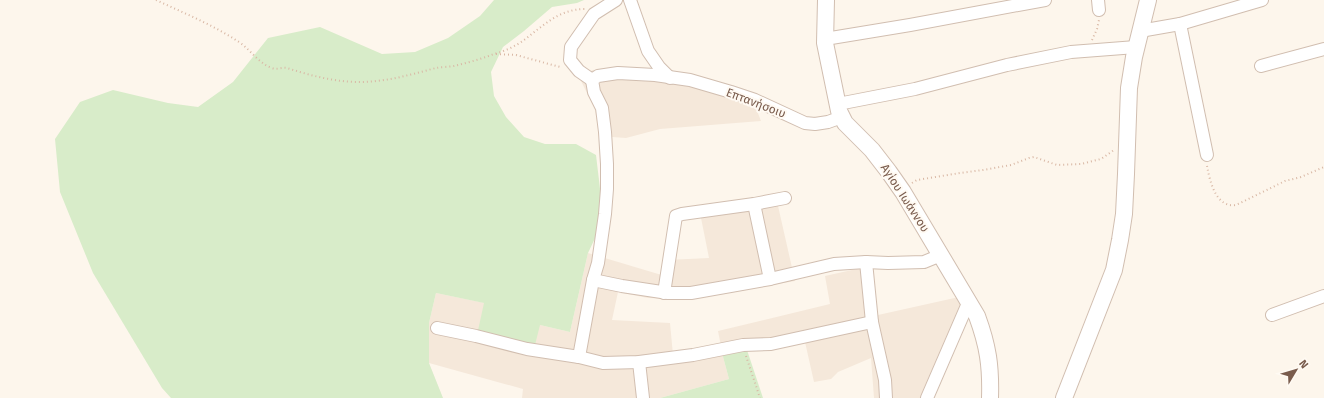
<svg xmlns="http://www.w3.org/2000/svg" width="1324" height="398" font-family="'Fira Sans',sans-serif">
<style>
.residential{fill:#f5e8da}
.green{fill:#d8ecc9}
.lines{fill:none;stroke-linecap:round;stroke-linejoin:round}
.minor-casing{stroke:#d1beb0;stroke-width:14}
.tertiary-casing{stroke:#d1beb0;stroke-width:18}
.path{stroke:#d9b8a5;stroke-width:2;stroke-dasharray:1 3;stroke-linecap:butt}
.minor{stroke:#fff;stroke-width:12}
.tertiary{stroke:#fff;stroke-width:16}
.labels{text-anchor:middle;dominant-baseline:central;stroke-width:4;stroke-linejoin:round;paint-order:stroke}
.street-label{font-size:12px;fill:#7a5c4d;stroke:#fffaf3}
</style>
<rect width="100%" height="100%" fill="#fdf6ec"/>
<g class="residential">
<polygon points="630,69 752,98 761,121 660,129 626,138 599,136 595,109 581,81 592,70"/>
<polygon points="776,197 795,281 726,293 677,299 648,298 618,292 612,320 670,323 673,355 721,346 718,331 830,304 825,276 861,268 869,317 968,295 928,398 874,398 871,358 838,372 831,379 814,382 805,342 722,353 729,379 660,398 522,398 523,389 429,363 429,323 436,293 485,303 540,325 570,332 588,253 665,276 667,260 709,258 699,208"/>
</g>
<g class="green">
<polygon points="494,0 584,0 577,3 552,7 524,31 503,47 491,72 494,96 506,117 524,137 545,144 576,144 596,155 601,197 597,234 588,253 570,332 540,325 533,353 477,335 484,303 436,293 429,323 429,363 443,398 171,398 162,388 93,273 60,192 55,139 80,102 113,90 168,103 198,107 233,82 268,38 320,27 382,54 415,52 448,38 480,16"/>
<polygon points="747,350 763,398 660,398 729,379 722,353"/>
</g>
<g class="lines">
<defs>
<g id="minor">
<polyline points="630,0 648,51 659,67 670,78"/>
<polyline points="1098,0 1099,10"/>
<polyline points="1180,24 1207,155"/>
<polyline points="1140,31 1180,24 1262,0"/>
<polyline points="825,39 910,25 1045,0"/>
<polyline points="1261,66 1324,49"/>
<polyline points="592,80 579,71 570,60 571,47 594,14 616,0"/>
<polyline points="838,104 915,89 1007,65 1071,52 1136,47"/>
<polyline points="754,204 770,279"/>
<polyline points="866,262 872,322 885,380 886,398"/>
<polyline points="593,280 622,286 668,293 691,293 770,279 834,264 866,262 888,263 924,262 941,255"/>
<polyline points="664,293 676,216 682,214 754,204 785,198"/>
<polyline points="1272,315 1324,296"/>
<polyline points="437,328 476,336 527,349 579,357 603,363 639,362 693,355 743,345 771,344 872,322"/>
<polyline points="579,357 593,280 598,263 605,214 607,189 607,164 605,132 602,108 594,92 592,80 598,76 618,73 655,75 690,80 731,92 755,100 805,123 815,124 828,122 842,117"/>
<polyline points="639,362 643,398"/>
<polyline points="927,398 969,301"/>
</g>
<g id="tertiary">
<path d="M826,0L825,43L839,111L845,123L872,150L889,172L903,192L977,316C988,346 991,366 990,398"/>
<polyline points="1064,398 1114,270 1120,240 1124,214 1126,174 1129,88 1134,57 1148,0"/>
</g>
</defs>
<use href="#minor" class="minor-casing"/>
<use href="#tertiary" class="tertiary-casing"/>
<g class="path">
<path d="M156,0C184,13 213,25 239,42C252,51 258,63 272,68C277,70 282,67 287,68C315,77 346,85 376,81C397,79 416,73 436,68C441,67 448,67 454,66C467,63 481,59 494,54C505,51 516,46 524,40C543,26 559,9 585,9"/>
<polyline points="1092,40 1097,29 1099,20"/>
<polyline points="496,54 516,55 560,67"/>
<path d="M1207,166C1210,182 1216,208 1236,205L1285,181L1301,177L1324,167"/>
<polyline points="912,183 917,180 960,173 983,170 1011,165 1029,158 1034,157 1057,165 1081,164 1101,159 1114,150"/>
<polyline points="746,356 760,398"/>
</g>
<use href="#minor" class="minor"/>
<use href="#tertiary" class="tertiary"/>
</g>
<g class="labels">
<g class="street-label">
<text transform="translate(756 103) rotate(21)">Επτανήσοιυ</text>
<text transform="translate(905 198) rotate(57)">Αγίου Ιωάννου</text>
</g>
</g>
<g transform="translate(1296 370) rotate(52)" stroke="#fffaf3" stroke-width="3" paint-order="stroke">
<path d="M0-3L7 15L0 10L-7 15Z" fill="#7a5c4d"/>
<text y="-6" font-size="11" font-weight="bold" text-anchor="middle" fill="#7a5c4d">N</text>
</g>
</svg>
